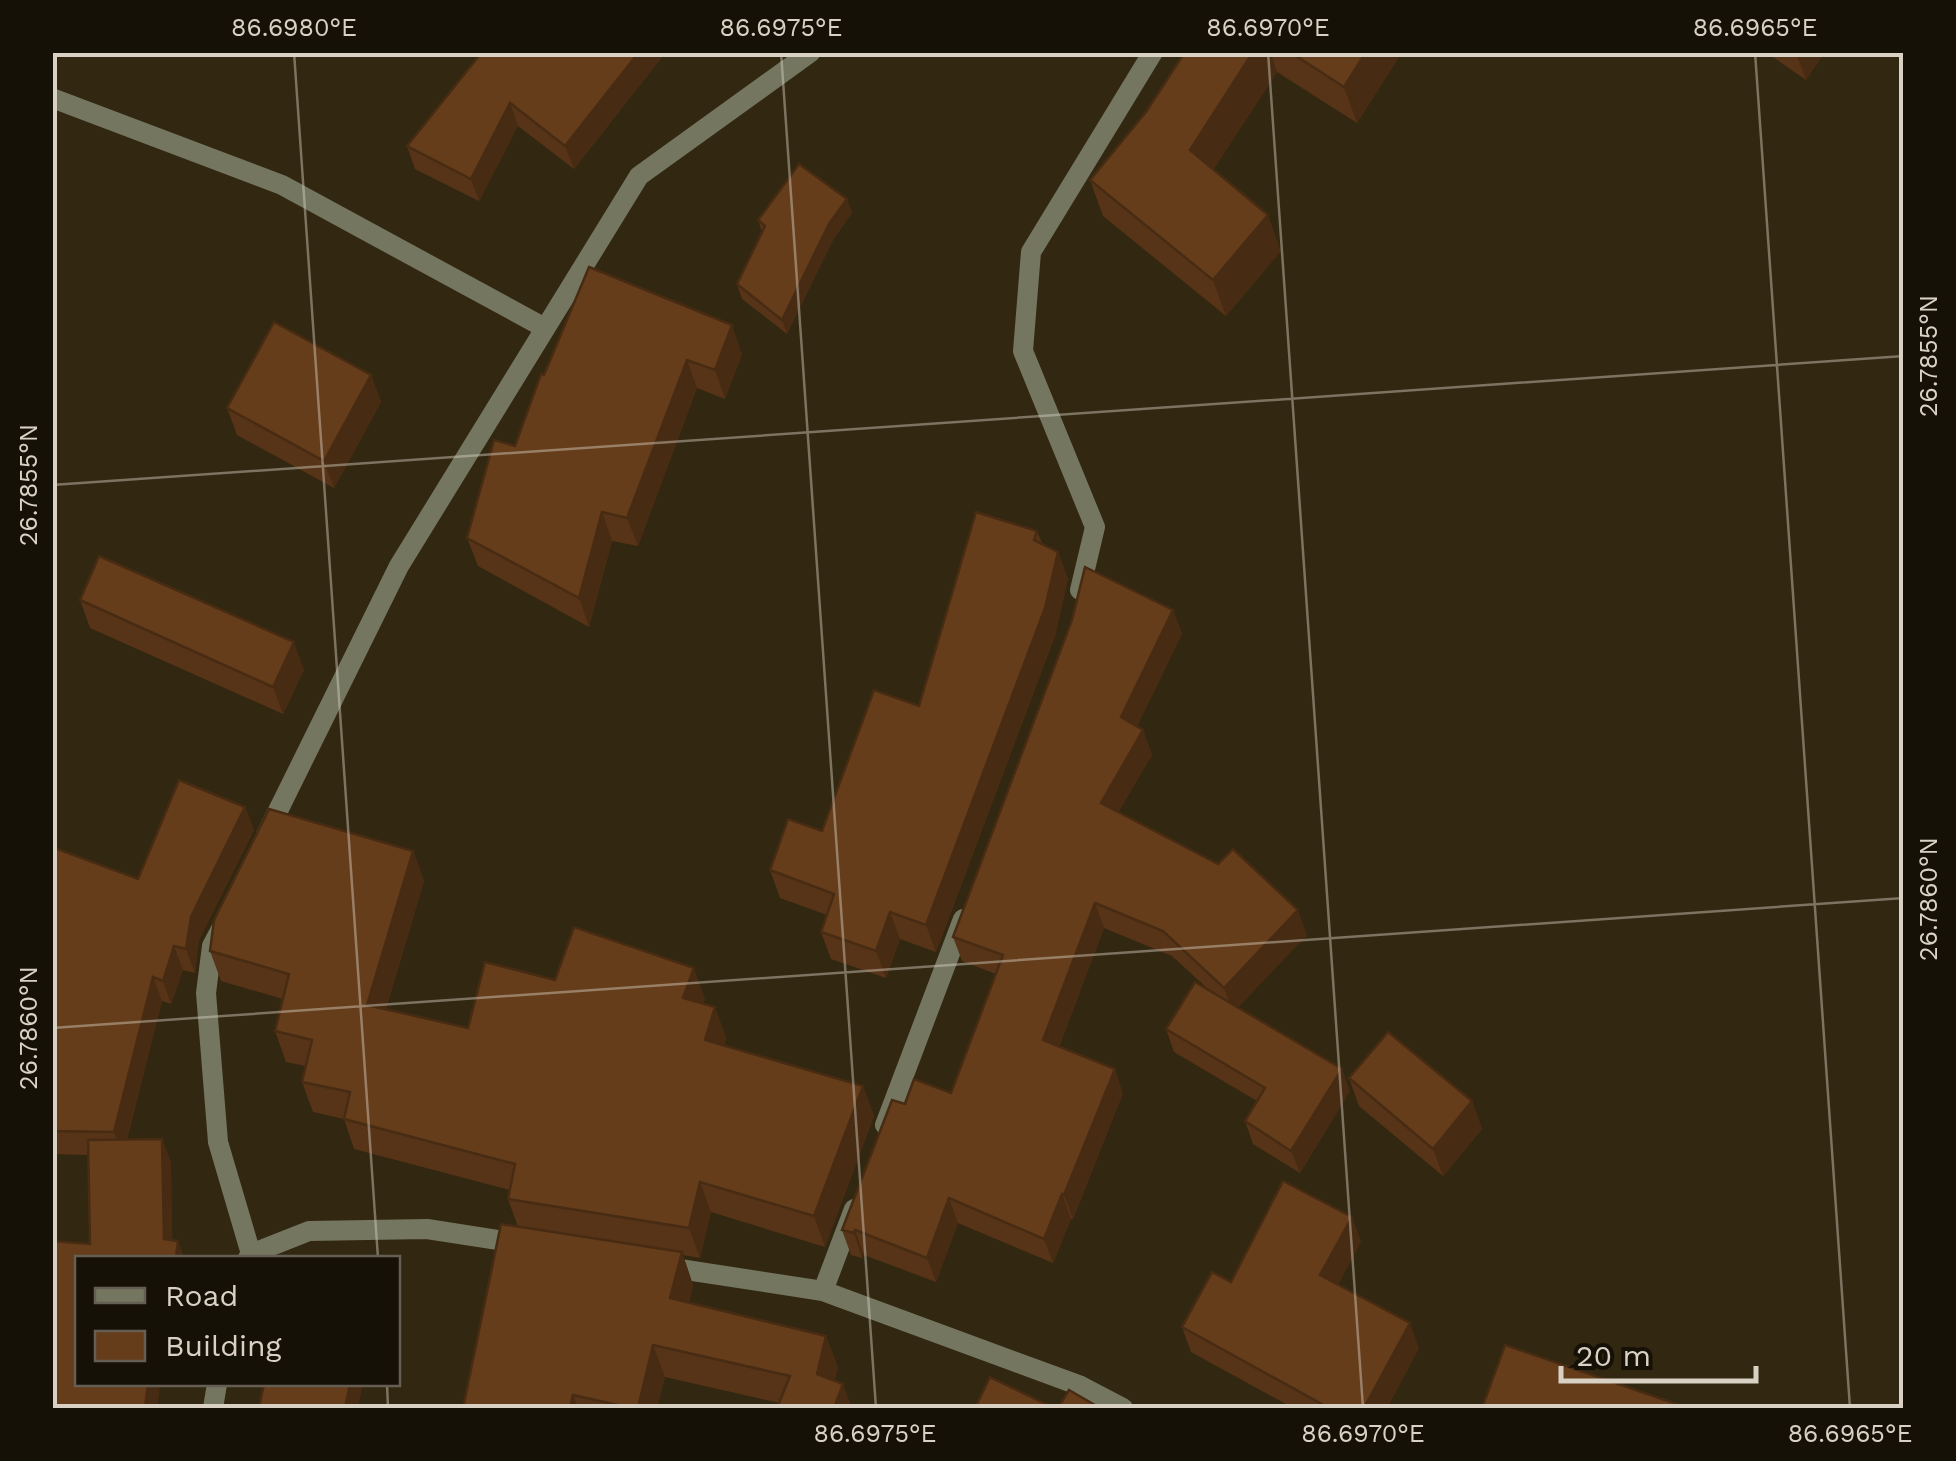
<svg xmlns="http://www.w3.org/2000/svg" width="1956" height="1461" font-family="'Work Sans',sans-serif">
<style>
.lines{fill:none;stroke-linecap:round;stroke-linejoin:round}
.street{stroke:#747660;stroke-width:20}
.wall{fill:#573417}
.shaded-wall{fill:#472b13}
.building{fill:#653d1b;stroke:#472b13;stroke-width:2.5}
.ticks{fill:none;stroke:#d8d1c4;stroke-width:2.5;stroke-opacity:0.45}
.neatline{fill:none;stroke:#d8d1c4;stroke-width:4}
.ticks-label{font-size:25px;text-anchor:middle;fill:#d8d1c4}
</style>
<rect width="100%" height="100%" fill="#322710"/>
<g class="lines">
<g class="street">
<polyline points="52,98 282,185 545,328"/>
<polyline points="1080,590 1095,527 1023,351 1031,252 1153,52"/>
<polyline points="266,835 399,566 639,176 811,52"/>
<polyline points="221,929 212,946 206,993 218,1142 251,1254"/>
<polyline points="885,1125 963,919"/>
<polyline points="248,1258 251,1254 309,1231 427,1229 523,1244"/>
<polyline points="660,1266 823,1291 1081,1386 1123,1408"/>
<polyline points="823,1291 854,1209"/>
<polyline points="213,1408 217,1384"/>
</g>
</g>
<g class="wall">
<polygon points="482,52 666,52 574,169 518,126 479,201 415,169 407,146"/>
<polygon points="1185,52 1402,52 1357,123 1277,72 1213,170 1281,251 1226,316 1103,216 1090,180 1146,112"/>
<polygon points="1766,52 1825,52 1806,80"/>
<polygon points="847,199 852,213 834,238 787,334 742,299 737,284 762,232 758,220"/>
<polygon points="742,354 725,399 697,388 638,546 612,541 589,627 478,566 467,538 515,446 544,375"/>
<polygon points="371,375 381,402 334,488 237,435 227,408"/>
<polygon points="1037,531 1042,543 1058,552 1068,579 1055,636 936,952 900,939 886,978 831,959 821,932 827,915 780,898 770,870 822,831 919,706"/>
<polygon points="80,600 304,670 283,714 90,628"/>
<polygon points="1173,610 1182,634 1137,726 1143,730 1152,755 1118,812 1307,935 1238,1007 1350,1091 1300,1173 1253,1144 1245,1121 1257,1101 1174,1052 1166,1029 1208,989 1172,956 1104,928 1059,1047 1123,1093 1073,1219 1071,1219 1053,1263 958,1223 936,1282 864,1255 862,1258 851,1255 842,1230 905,1104 951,1093 996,974 962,961 953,937"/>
<polygon points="179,780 245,807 254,830 199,940 195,973 183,970 171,1004 162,1001 127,1139 162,1139 171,1163 172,1240 178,1241 184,1258 78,1258 78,1384 160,1384 157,1408 52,1408 52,1241 90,1244 88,1155 52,1154 52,847 138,879"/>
<polygon points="413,851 424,881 386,1009 468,1028 555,980 705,999 703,1004 726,1037 724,1045 863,1086 874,1116 825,1247 711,1212 700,1258 683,1255 693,1285 689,1303 826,1336 838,1368 780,1403 665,1377 657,1408 463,1408 518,1227 508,1199 510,1190 354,1149 344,1119 313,1112 302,1082 306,1066 286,1062 275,1031 283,999 221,981 210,951"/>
<polygon points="1349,1078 1472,1101 1482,1129 1443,1176 1359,1106"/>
<polygon points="1361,1241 1338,1285 1419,1348 1387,1408 1293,1408 1191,1352 1182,1327 1231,1282"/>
</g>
<g class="shaded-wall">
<polygon points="639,52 666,52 574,169 565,146"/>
<polygon points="1253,52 1270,52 1277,72 1203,186 1190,150"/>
<polygon points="1366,52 1402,52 1357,123 1344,87"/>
<polygon points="1796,52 1825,52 1806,80"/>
<polygon points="510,103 518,126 479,201 471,179"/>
<polygon points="847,199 852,213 834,238 787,334 782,320 829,224"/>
<polygon points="1268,215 1281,251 1226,316 1213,280"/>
<polygon points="732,325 742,354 725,399 715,370"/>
<polygon points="687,360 697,388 638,546 627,518"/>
<polygon points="371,375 381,402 334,488 324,461"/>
<polygon points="602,512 612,541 589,627 579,598"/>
<polygon points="1058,552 1068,579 1055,636 936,952 926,925"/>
<polygon points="1173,610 1182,634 1130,741 1121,717"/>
<polygon points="294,642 304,670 283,714 273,687"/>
<polygon points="1143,730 1152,755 1110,827 1101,803"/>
<polygon points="245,807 254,830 199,940 195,973 186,949 191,917"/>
<polygon points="413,851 424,881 378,1035 367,1005"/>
<polygon points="1095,903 1104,928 1052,1065 1043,1040"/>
<polygon points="1298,910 1307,935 1233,1013 1224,988"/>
<polygon points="890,912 900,939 886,978 876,951"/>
<polygon points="174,946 183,970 171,1004 163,981"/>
<polygon points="694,968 705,999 694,1028 683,998"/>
<polygon points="153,977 162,1001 122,1156 114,1132"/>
<polygon points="715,1007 726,1037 716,1070 705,1040"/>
<polygon points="1115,1069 1123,1093 1073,1219 1064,1195"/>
<polygon points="1342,1069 1350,1091 1300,1173 1291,1151"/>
<polygon points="863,1086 874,1116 825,1247 814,1216"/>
<polygon points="1472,1101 1482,1129 1443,1176 1433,1149"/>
<polygon points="162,1139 171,1163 172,1258 164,1239"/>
<polygon points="700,1182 711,1212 700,1258 689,1228"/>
<polygon points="1062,1194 1071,1219 1053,1263 1044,1239"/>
<polygon points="949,1198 958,1223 936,1282 927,1258"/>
<polygon points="1352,1217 1361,1241 1330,1300 1320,1275"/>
<polygon points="855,1230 864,1255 862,1258 854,1233"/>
<polygon points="178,1241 184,1258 176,1258"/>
<polygon points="682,1252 693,1285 682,1330 670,1298"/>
<polygon points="1410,1323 1419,1348 1387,1408 1364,1408"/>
<polygon points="826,1336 838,1368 829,1406 817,1374"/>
<polygon points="653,1345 665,1377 657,1408 638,1408"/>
<polygon points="148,1384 160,1384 157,1408 145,1408"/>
<polygon points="350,1384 363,1384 358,1408 345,1408"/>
<polygon points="843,1384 852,1408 834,1408"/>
<polygon points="573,1395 578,1408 570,1408"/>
</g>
<g class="building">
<polygon points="482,52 639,52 565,146 510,103 471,179 407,146"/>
<polygon points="1185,52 1253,52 1190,150 1268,215 1213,280 1090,180 1146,112"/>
<polygon points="1290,52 1366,52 1344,87"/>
<polygon points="799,164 847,199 829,224 782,320 737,284 765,226 758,220"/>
<polygon points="589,267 732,325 715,370 687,360 627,518 602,512 579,598 467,538 494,440 515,446 541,374 544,375"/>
<polygon points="274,322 371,375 324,461 227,408"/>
<polygon points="976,512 1037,531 1034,540 1058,552 1045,608 926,925 890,912 876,951 821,932 834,894 770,870 788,819 822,831 874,690 919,706"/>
<polygon points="99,556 294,642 273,687 80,600"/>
<polygon points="1085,567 1173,610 1121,717 1143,730 1101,803 1218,864 1233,849 1298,910 1224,988 1163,931 1095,903 1043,1040 1115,1069 1064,1195 1062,1194 1044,1239 949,1198 927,1258 855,1230 854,1233 842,1230 892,1100 905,1104 914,1079 951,1093 1003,955 953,937 1072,620"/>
<polygon points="179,780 245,807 191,917 186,949 174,946 163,981 153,977 114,1132 52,1131 52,847 138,879"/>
<polygon points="269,809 413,851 367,1005 468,1028 485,962 555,980 574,927 694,968 683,998 715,1007 705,1040 863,1086 814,1216 700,1182 689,1228 508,1199 515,1164 344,1119 350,1092 302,1082 312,1040 275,1031 289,974 210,951 214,920"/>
<polygon points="1195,982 1342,1069 1291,1151 1245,1121 1265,1088 1166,1029"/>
<polygon points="1388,1032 1472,1101 1433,1149 1349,1078"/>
<polygon points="162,1139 164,1239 178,1241 176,1258 78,1258 78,1384 148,1384 145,1408 52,1408 52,1241 90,1244 88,1140"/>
<polygon points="1283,1181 1352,1217 1320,1275 1410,1323 1364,1408 1329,1408 1182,1327 1212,1272 1231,1282"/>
<polygon points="501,1224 682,1252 670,1298 826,1336 817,1374 843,1384 834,1408 777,1408 790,1376 653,1345 638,1408 631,1408 573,1395 570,1408 463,1408"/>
<polygon points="1505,1345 1688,1408 1482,1408"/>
<polygon points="990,1377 1054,1408 975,1408"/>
<polygon points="264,1384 350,1384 345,1408 259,1408"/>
<polygon points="1069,1390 1100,1408 1058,1408"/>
</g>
<path class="ticks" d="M294,52L378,1258M781,52L876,1408M1268,52L1363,1408M1755,52L1850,1408M52,485L1904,356M52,1028L1904,898M387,1384L388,1408"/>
<rect width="1956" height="1461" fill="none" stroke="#161107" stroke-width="110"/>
<rect x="75" y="1256" width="325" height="130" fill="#161107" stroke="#645e53" stroke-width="2.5"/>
<rect x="95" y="1288" width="50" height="15" fill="#747660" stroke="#645e53" stroke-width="2.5"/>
<text x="165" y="1306" font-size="30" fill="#d8d1c4">Road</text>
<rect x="95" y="1331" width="50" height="30" fill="#653d1b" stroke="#645e53" stroke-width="2.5"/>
<text x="165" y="1356" font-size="30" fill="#d8d1c4">Building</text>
<path d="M1561 1366v15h195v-15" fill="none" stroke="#d8d1c4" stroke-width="5"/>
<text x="1576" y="1366" font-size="30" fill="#d8d1c4" stroke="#161107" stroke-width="8" paint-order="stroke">20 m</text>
<rect x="55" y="55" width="1846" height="1351" class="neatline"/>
<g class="ticks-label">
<text x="294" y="36">86.6980°E</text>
<text x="781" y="36">86.6975°E</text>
<text x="1268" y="36">86.6970°E</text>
<text x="1755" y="36">86.6965°E</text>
<text transform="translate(1928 356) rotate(-90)" y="9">26.7855°N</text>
<text transform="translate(28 485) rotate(-90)" y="9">26.7855°N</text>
<text transform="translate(1928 899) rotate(-90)" y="9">26.7860°N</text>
<text transform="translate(28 1028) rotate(-90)" y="9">26.7860°N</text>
<text x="875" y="1442">86.6975°E</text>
<text x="1363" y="1442">86.6970°E</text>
<text x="1850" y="1442">86.6965°E</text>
</g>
</svg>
